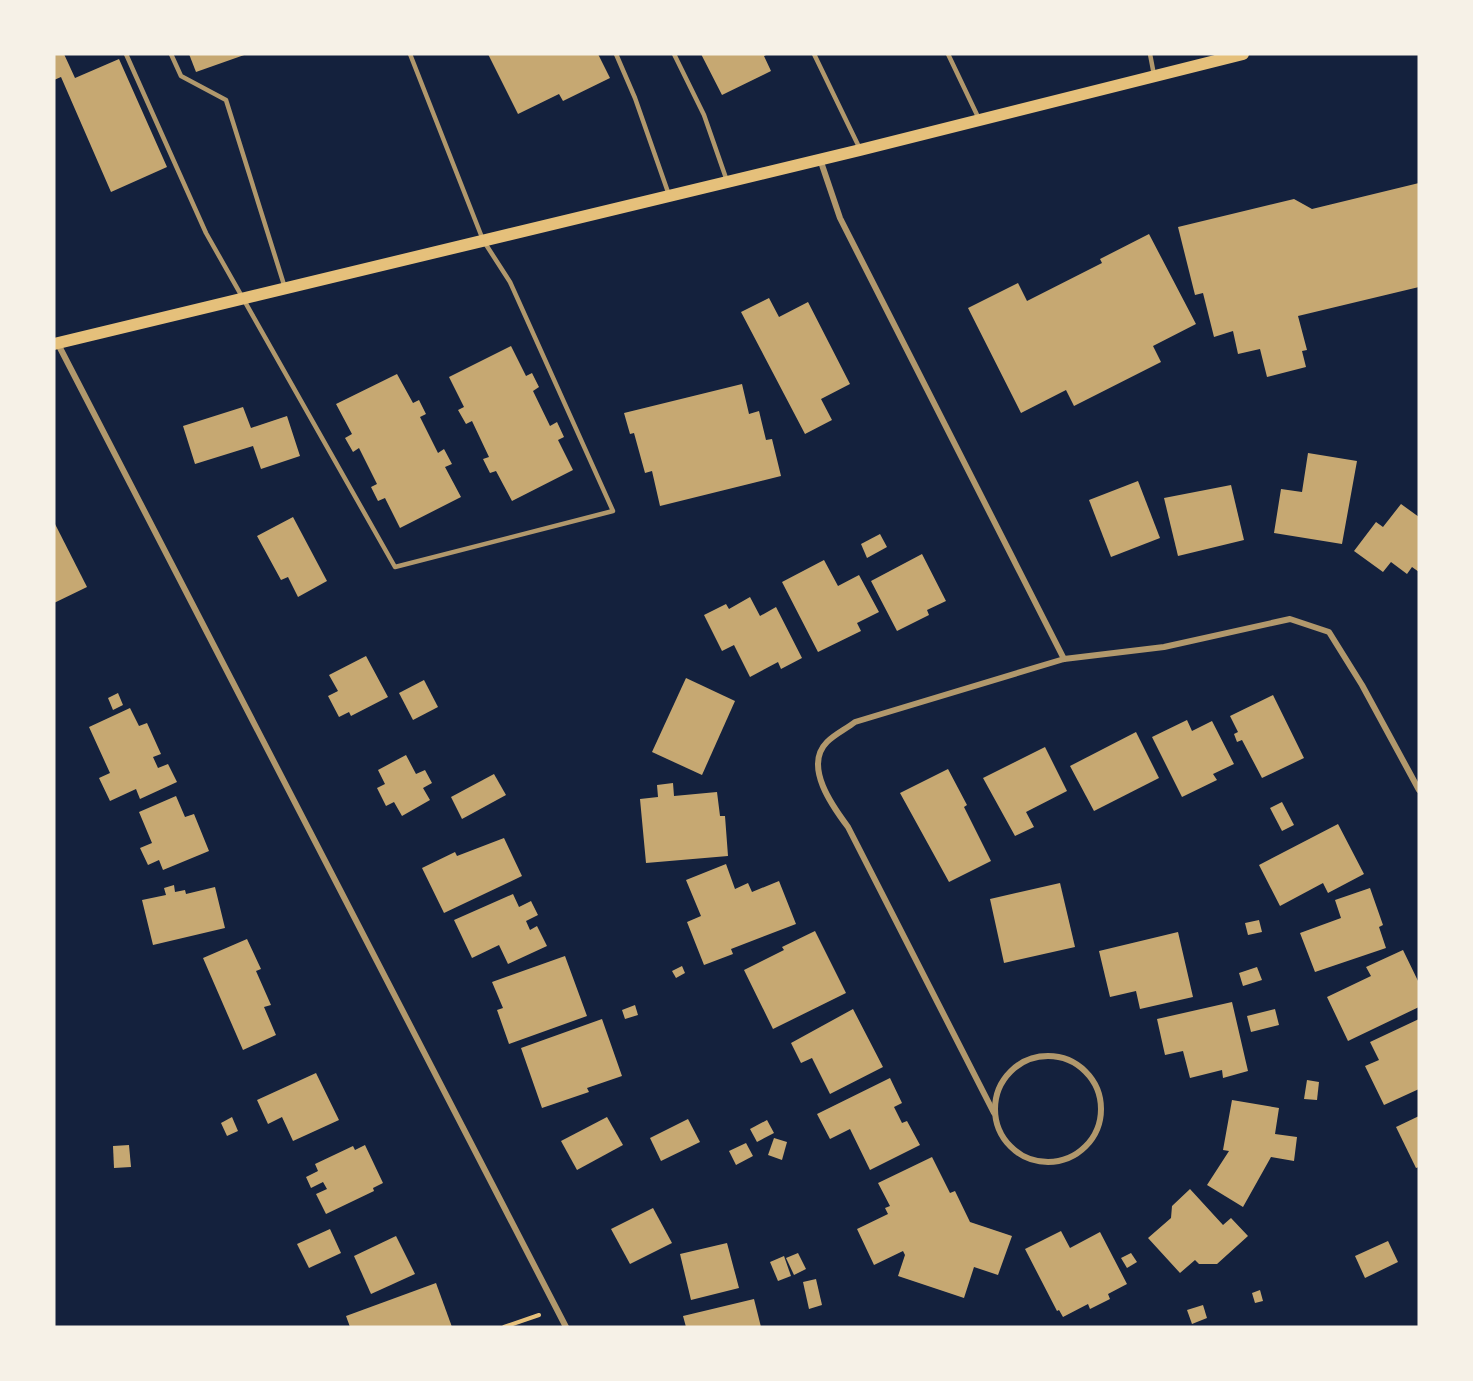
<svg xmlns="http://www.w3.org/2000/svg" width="1473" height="1381" font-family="'Fira Sans Condensed',sans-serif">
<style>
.building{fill:#c6a872}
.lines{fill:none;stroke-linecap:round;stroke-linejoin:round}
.path{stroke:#e5c07b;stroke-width:4}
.service{stroke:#b1986c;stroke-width:4.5}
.minor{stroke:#b1986c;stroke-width:6}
.secondary{stroke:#e5c07b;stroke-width:12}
</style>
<rect width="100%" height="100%" fill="#14213d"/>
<g class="building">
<polygon points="54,54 64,54 75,78 119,59 167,167 111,192 61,77 54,80"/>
<polygon points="189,54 247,54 196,72"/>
<polygon points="488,54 598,54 610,78 563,101 559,94 518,114"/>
<polygon points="701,54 768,54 764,56 771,71 722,95"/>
<polygon points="1419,183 1419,287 1298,316 1307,350 1302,351 1306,367 1267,377 1260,349 1238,354 1233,331 1214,337 1203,293 1195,295 1178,227 1294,199 1312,209"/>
<polygon points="1149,234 1196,324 1153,346 1161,362 1074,406 1066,390 1021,413 968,308 1018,283 1027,301 1102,263 1100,259"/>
<polygon points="769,298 779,317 808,302 850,384 821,399 832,420 805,434 741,312"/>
<polygon points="511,346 526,376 532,373 539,387 533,391 550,426 557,422 564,437 558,440 573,470 512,501 496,471 490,473 483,459 489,457 472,421 466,424 458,410 464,407 449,377"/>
<polygon points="397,374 413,403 419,400 426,414 420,417 438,453 444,449 452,464 445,467 461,497 400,528 385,498 378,501 371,487 377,484 359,448 353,452 345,438 352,434 336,404"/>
<polygon points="742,384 749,414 759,411 766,440 772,439 781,476 660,506 652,471 645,473 634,433 630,434 624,413"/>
<polygon points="243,407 251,428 287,416 300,456 261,469 253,446 195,464 183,426"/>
<polygon points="1308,453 1357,461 1342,544 1274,533 1281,489 1302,492"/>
<polygon points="1138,481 1160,538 1111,557 1089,500"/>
<polygon points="1231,485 1244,540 1178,556 1164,498"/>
<polygon points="1401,504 1419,517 1419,572 1412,567 1407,574 1391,562 1383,572 1354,551 1376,522 1383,527"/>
<polygon points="293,517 327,581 298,597 288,577 281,580 257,536"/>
<polygon points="54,522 87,587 54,603"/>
<polygon points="880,534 887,547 867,558 861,544"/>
<polygon points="922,554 946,601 927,610 929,615 897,631 871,581"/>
<polygon points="824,560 838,586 859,575 879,612 857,623 861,631 818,652 782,582"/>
<polygon points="750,597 760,616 776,607 802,658 781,669 778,662 750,677 734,645 722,651 704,615 726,604 729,609"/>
<polygon points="366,656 388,697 351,716 349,712 339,717 328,696 338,691 329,675"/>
<polygon points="686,678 735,701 702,775 652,752"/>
<polygon points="424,680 438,707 413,720 399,693"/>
<polygon points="118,693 123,705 113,710 108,698"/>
<polygon points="1273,695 1304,758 1262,778 1242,740 1237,742 1234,734 1238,732 1230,716"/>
<polygon points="130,708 139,726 147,723 161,754 153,757 158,768 168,764 177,782 140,799 136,789 110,801 99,778 110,773 89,727"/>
<polygon points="1187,720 1192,731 1212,721 1234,764 1213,774 1217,780 1182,797 1152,737"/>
<polygon points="1136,732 1159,778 1094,811 1070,766"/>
<polygon points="1045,747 1067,791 1026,812 1034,827 1015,836 983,778"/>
<polygon points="406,755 416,774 425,770 432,783 423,788 430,800 402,816 394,802 386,806 377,788 385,784 378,770"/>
<polygon points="948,769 967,805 964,807 991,861 949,882 900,793"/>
<polygon points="494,774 506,795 462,819 451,797"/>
<polygon points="673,783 674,796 717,792 720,816 725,816 728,856 646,863 640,799 658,797 657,785"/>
<polygon points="176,796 185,817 194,814 209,851 163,870 159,860 148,865 140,848 152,843 139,812"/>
<polygon points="1282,802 1294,825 1282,831 1270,808"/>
<polygon points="1338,824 1364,874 1328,893 1323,883 1280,906 1259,865"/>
<polygon points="504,838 522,876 444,913 422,868 455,852 457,856"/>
<polygon points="726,864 735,889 748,883 752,892 779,881 796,924 731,949 733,954 704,965 687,922 701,916 686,880"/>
<polygon points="1060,883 1075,947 1004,963 990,899"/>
<polygon points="174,885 175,892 185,890 186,894 215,887 225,928 153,945 142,900 166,895 164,888"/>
<polygon points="1370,888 1383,925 1379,927 1386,948 1315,972 1300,933 1341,918 1335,900"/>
<polygon points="513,894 519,907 531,901 538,915 526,921 530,930 537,926 547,946 508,964 499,945 472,958 454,920"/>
<polygon points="1259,920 1262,932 1248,935 1245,923"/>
<polygon points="815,931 846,993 773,1029 744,970 784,950 782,947"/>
<polygon points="1178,932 1193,997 1140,1009 1136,991 1110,997 1099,951"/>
<polygon points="247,939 261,969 256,971 271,1005 264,1007 276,1035 243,1050 203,958"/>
<polygon points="1403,950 1419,983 1419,1007 1348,1041 1327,997 1371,976 1366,967"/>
<polygon points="565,956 587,1016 509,1044 497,1010 503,1008 492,982"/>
<polygon points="682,966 685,973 676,978 672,971"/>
<polygon points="1257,967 1262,980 1243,986 1239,973"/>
<polygon points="1232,1002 1248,1071 1223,1078 1222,1070 1190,1078 1183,1051 1165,1055 1157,1019"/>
<polygon points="635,1005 638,1015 625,1019 622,1010"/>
<polygon points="853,1009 883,1067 830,1094 812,1058 801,1063 791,1043"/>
<polygon points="1275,1009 1279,1025 1251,1032 1247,1016"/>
<polygon points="602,1019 622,1076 587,1088 589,1092 542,1108 521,1048"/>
<polygon points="1419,1019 1419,1089 1384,1105 1365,1066 1379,1060 1370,1042"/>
<polygon points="316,1073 339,1120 293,1141 282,1117 268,1124 257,1100"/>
<polygon points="890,1078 902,1103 894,1107 902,1123 907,1121 920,1145 870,1170 850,1129 830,1139 817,1114"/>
<polygon points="1307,1080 1319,1082 1317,1100 1304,1099"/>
<polygon points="1232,1100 1279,1108 1275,1134 1297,1137 1294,1161 1271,1157 1243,1207 1207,1185 1229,1151 1223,1150"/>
<polygon points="1419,1116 1419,1167 1416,1168 1396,1127"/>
<polygon points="232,1117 238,1131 227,1136 221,1123"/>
<polygon points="607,1117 623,1145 577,1170 561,1141"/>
<polygon points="688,1119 700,1142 661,1161 650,1138"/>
<polygon points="767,1120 774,1133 757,1142 750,1129"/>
<polygon points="774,1138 787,1142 782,1160 768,1155"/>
<polygon points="746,1143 753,1156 736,1165 729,1151"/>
<polygon points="129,1145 131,1167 114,1168 113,1146"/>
<polygon points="365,1145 383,1183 373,1188 374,1191 326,1214 316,1194 327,1189 323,1182 311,1188 306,1177 318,1171 315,1164 353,1146 355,1150"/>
<polygon points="932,1157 950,1193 955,1191 970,1222 1012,1236 998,1275 974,1267 964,1298 898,1276 905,1255 903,1251 874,1265 857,1229 888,1214 885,1208 890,1206 878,1183"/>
<polygon points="1190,1189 1223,1225 1231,1218 1248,1236 1217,1264 1199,1264 1195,1260 1180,1273 1148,1238 1171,1218 1172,1206"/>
<polygon points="653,1208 672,1243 630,1264 611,1229"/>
<polygon points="330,1229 341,1253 309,1268 297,1244"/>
<polygon points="1061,1231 1070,1248 1100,1232 1127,1284 1108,1294 1110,1299 1090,1309 1088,1304 1063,1317 1059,1310 1057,1311 1025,1249"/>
<polygon points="396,1236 415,1274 371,1294 354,1256"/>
<polygon points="1388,1241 1398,1262 1365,1278 1355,1256"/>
<polygon points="727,1243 739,1288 691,1300 680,1254"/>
<polygon points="798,1253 806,1269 794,1275 786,1258"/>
<polygon points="1131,1253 1137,1262 1127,1268 1121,1258"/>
<polygon points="784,1256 791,1276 778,1281 770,1262"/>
<polygon points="816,1279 822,1305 809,1309 803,1282"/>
<polygon points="436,1283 452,1327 350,1327 346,1316"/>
<polygon points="1260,1290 1263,1301 1255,1303 1252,1293"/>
<polygon points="754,1299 761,1327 686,1327 683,1316"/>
<polygon points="1203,1305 1207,1318 1192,1324 1187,1310"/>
</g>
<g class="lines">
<polyline class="path" points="504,1327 539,1315"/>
<g class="service">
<polyline points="126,54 206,233 395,567 613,511 510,282 483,240 410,54"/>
<polyline points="171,54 181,76 226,100 285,288"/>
<polyline points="616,54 635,98 669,195"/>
<polyline points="674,54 704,115 727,181"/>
<polyline points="814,54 860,149"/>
<polyline points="948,54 979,119"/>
<polyline points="1150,54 1154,75"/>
</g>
<g class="minor">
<polyline points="820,159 840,218 1064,659"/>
<polyline points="58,344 566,1327"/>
<circle cx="1048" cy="1109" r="53"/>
<path d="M994,1113L848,827C833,807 803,766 827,742C835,734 846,729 855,722L1064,659L1164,647L1290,619L1329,632L1362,685L1419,790"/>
</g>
<polyline class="secondary" points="54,344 860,150 1243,54"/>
</g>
<rect width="1473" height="1381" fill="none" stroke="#f6f1e7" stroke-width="111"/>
</svg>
